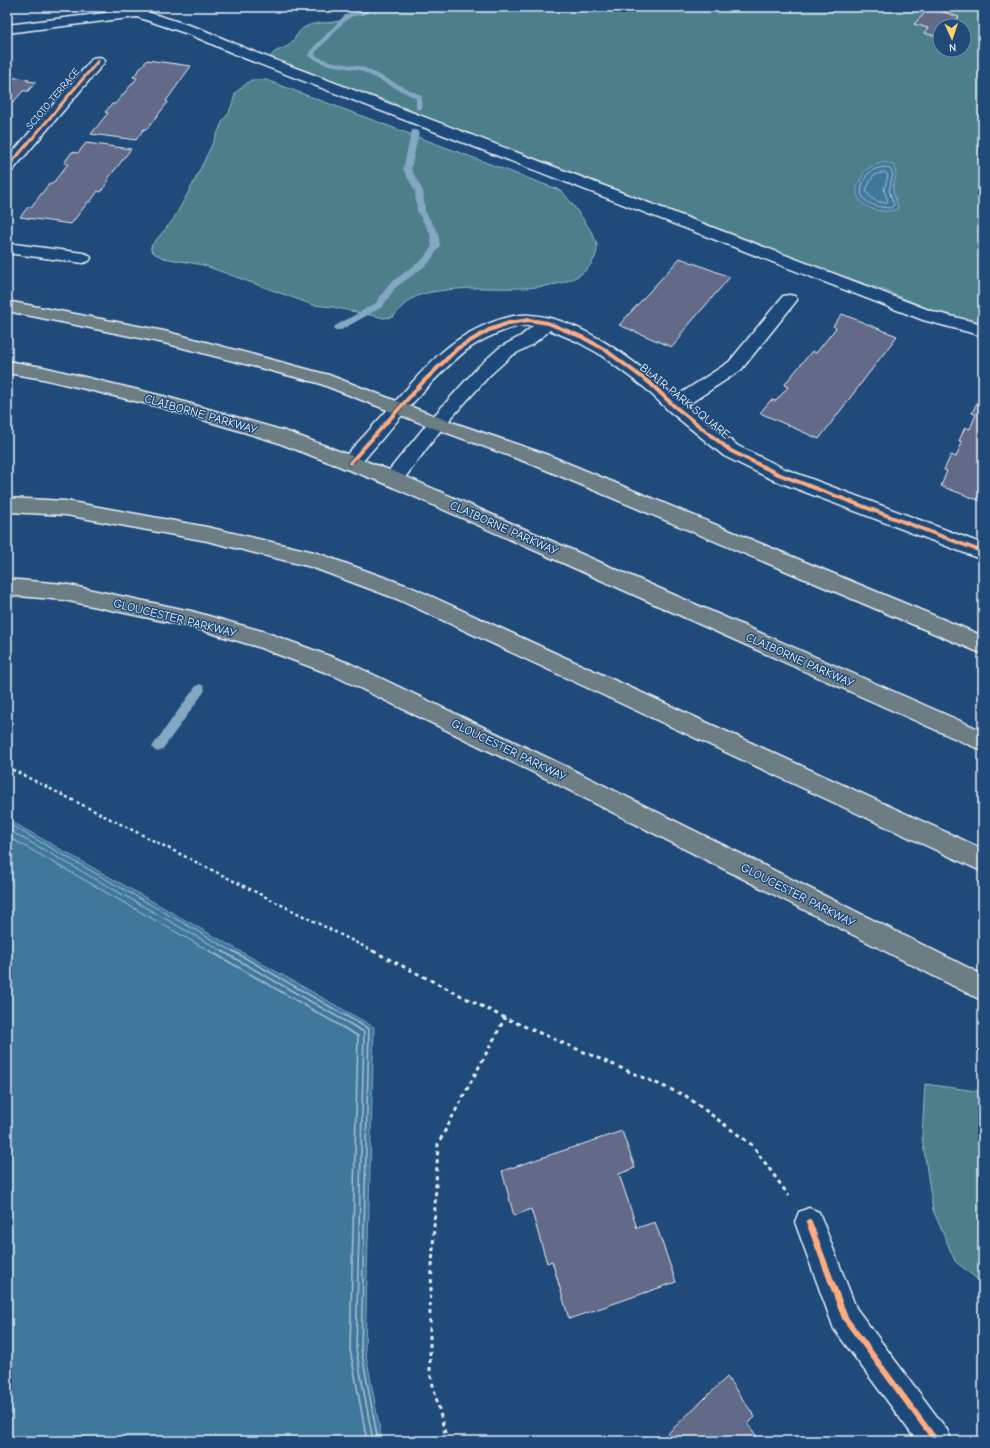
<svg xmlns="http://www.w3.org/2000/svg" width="990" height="1448" font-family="'Comic Neue',sans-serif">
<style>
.green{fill:#4e7f8a;stroke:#9bb8c1;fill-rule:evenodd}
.water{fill:#40789c;stroke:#83a8c1}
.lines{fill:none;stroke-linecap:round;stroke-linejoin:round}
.shore-far1{stroke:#a5c1d3;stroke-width:1}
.shore{stroke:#a5c1d3;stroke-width:1.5}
.stream{fill:#83a8c1;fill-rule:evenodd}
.building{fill:#636a88;stroke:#e8f1f8}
.minor-casing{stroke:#e8f1f8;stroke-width:3}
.major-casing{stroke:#e8f1f8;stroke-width:3}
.path-far1{stroke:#e8f1f8;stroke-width:2.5;stroke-dasharray:3 3;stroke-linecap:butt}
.path{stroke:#e8f1f8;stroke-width:3;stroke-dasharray:4 4;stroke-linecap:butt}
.minor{fill:#1f4a7a;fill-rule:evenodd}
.major{fill:#6d7d84;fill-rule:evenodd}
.cycleway-far2-casing{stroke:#1f4a7a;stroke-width:4.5}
.cycleway-far1-casing{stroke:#1f4a7a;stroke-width:6}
.cycleway-casing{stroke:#1f4a7a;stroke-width:9}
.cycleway-far2{stroke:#ffac80;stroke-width:3}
.cycleway-far1{stroke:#ffac80;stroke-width:4}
.cycleway{stroke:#ffac80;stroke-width:6}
.labels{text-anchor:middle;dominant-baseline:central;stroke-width:3;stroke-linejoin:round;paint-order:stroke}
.far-street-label{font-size:10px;fill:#e8f1f8;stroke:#1f4a7a}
.street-label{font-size:12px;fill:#e8f1f8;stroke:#1f4a7a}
</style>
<rect width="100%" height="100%" fill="#1f4a7a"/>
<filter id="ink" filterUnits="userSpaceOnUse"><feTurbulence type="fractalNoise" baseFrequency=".025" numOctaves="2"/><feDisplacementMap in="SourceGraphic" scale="8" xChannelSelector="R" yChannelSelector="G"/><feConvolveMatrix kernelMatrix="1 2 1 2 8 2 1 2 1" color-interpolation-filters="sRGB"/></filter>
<g filter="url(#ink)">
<g class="green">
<polygon points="210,7 323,7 289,10"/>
<path d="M347,7H983V324L938,313L884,290L809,265L451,128C420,115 388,98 354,91L273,61L271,57C273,51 280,50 286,47C294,43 297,31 305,27C321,19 333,27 351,16ZM940,26H964V50H940Z"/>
<path d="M251,80H266L562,191C570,201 596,234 597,245C598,249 596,256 594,259C577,296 503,287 470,288C456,289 441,290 427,293C410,297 404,304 393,317L384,318L332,307L313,305L203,265L164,258L155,254L151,250V246L173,220L193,184L218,132L223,120L229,113L236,92Z"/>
<polygon points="925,1084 983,1092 983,1279 978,1280 955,1261 933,1210 922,1137"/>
</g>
<g class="water">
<path d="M884,162L893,165C900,179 892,180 893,190C894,197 898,203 898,209C878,217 845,203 861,178C863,175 864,171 866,170C870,166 879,164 884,162Z"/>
<polygon points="7,819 374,1027 365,1349 382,1441 7,1441"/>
</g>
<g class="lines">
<g class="shore-far1">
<path d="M884,167L890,169L893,174L889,190L894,205L890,208C881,207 870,206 864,199C858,192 863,178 869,173C873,169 879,168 884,167Z"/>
<path d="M884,172L888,175L884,190L888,201L886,203C877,202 869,199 866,190L873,176Z"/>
<polyline points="7,823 234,952"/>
<polyline points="7,829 224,952"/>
<polyline points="7,836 211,952"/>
</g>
<g class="shore">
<polyline points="210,951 358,1036 350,1349 367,1441"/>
<polyline points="222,951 364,1032 356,1349 373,1441"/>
<polyline points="233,951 369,1029 361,1349 378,1441"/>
</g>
<g class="stream">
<path d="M369,8L372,10C364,17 356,14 349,18C341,23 323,45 315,53V55L328,61L363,67L422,96L421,110L416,109V98L359,70L324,64L308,56L310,51L345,15L359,12Z"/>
<polygon points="412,130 415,130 419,132 411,169 423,191 425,211 438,233 440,246 429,263 395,288 382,307 341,330 335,330 334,328 335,326 376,303 389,284 423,259 432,246 430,233 417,211 415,191 403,169"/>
<polygon points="200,684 204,686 205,689 204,692 162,750 158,752 154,750 152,747 154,744 196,686"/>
</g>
</g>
<g class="building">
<polygon points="930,8 959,17 951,26 940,26 940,37 924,33 928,28 914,24"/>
<polygon points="147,60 191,66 166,101 168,102 147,129 144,129 136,140 91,134 108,113 105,112 112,104 115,104 137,78 133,77"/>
<polygon points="7,77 29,79 27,81 36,82 28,91 23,91 7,109"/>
<polygon points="86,143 131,149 107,180 109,180 101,192 98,191 90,202 88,202 71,224 20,217 28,207 31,207 49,184 52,184 68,164 64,163 72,152 78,153"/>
<polygon points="680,258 730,277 680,335 682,336 672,347 619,325"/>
<polygon points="842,314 897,336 819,439 760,413 771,400 776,401 788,387 784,385 812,351 816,353 836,328 833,326"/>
<polygon points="979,399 982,400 983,399 983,502 941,486 947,471 944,470 951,455 956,457 962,442 959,441 965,427 970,429 976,414 972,413"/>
<polygon points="622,1131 635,1168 619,1174 637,1228 655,1222 676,1282 569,1319 552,1261 547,1263 531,1209 514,1216 502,1171"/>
<polygon points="727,1377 755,1417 748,1424 760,1441 660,1441"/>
</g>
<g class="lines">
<defs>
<g id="minor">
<polygon points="138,9 201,29 254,52 934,312 983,324 983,336 923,320 244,58 191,35 137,17 7,33 7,25"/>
<polygon points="98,57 103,58 105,61 103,64 12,171 7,172 7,159 93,58"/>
<polygon points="7,243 83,253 89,255 91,258 89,261 83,263 7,253"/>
<path d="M789,295L795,296L797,300L741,370L686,406L738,446L785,469L983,544V560L771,479L724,456L668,410L645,388L598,353L576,341L550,330L533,344L511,356L490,375L443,427L400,484L393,486L386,484L384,479L386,474L431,419L478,367L499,348L521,336L533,326C514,323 478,340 463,353C424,386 391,429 357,468L350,470L343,468L341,463C346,454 355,446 362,438C375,424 388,409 401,395C416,378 434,357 452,344C471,330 506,313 530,315C581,318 639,363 675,397L729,362L783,296Z"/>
<polygon points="809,1208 819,1212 856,1308 947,1430 952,1441 917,1441 834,1329 795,1222 799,1212"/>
</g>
<g id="major">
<polygon points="7,301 164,331 329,375 443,419 548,455 983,636 983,654 534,465 431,427 318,383 164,343 7,311"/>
<polygon points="7,361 43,367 167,397 288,432 400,474 983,731 983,751 386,484 276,442 160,407 43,379 7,373"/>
<polygon points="7,498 66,501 207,527 314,552 411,587 983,849 983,872 397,599 311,567 207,541 66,515 7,512"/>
<polygon points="7,579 64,584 191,611 262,631 351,664 565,766 983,975 983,1001 549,780 335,676 258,647 191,627 64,600 7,595"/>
</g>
</defs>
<use href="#minor" class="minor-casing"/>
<use href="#major" class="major-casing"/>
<polyline class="path-far1" points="7,767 375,952"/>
<g class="path">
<polyline points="373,951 505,1018 686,1096 752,1145 789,1196"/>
<polyline points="447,1441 430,1373 430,1310 438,1144 505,1018"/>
</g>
<use href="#minor" class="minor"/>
<use href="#major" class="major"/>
<defs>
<polyline id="cycleway-far2" points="7,168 98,61"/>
<polyline id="cycleway-far1" points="350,463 423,382 458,348 489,330 509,323 529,320 548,323 582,337 604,349 651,384 674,406 731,451 778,474 983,552"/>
<polyline id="cycleway" points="809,1222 845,1318 936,1441"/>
</defs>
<use href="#cycleway-far2" class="cycleway-far2-casing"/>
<use href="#cycleway-far1" class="cycleway-far1-casing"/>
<use href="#cycleway" class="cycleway-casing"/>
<use href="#cycleway-far2" class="cycleway-far2"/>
<use href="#cycleway-far1" class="cycleway-far1"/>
<use href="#cycleway" class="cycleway"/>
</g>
</g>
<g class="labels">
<g class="far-street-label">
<text transform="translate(53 99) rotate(-50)">SCIOTO TERRACE</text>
</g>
<g class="street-label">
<text transform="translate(685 401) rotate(39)">BLAIR PARK SQUARE</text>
<text transform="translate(201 414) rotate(16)">CLAIBORNE PARKWAY</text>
<text transform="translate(504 528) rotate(24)">CLAIBORNE PARKWAY</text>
<text transform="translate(175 618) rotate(14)">GLOUCESTER PARKWAY</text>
<text transform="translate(800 660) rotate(24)">CLAIBORNE PARKWAY</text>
<text transform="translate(509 750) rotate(26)">GLOUCESTER PARKWAY</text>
<text transform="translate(798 895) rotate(27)">GLOUCESTER PARKWAY</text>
</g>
</g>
<rect width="990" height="1448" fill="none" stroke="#1f4a7a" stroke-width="24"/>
<rect x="12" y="12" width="966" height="1424" fill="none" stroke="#e8f1f8" stroke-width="1.5" filter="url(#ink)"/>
<g transform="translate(952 38) rotate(177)"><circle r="19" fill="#1f4a7a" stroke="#6f8dac"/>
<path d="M0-3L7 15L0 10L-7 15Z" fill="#ffd166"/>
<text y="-6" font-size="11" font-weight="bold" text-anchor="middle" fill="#e8f1f8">N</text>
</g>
</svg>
